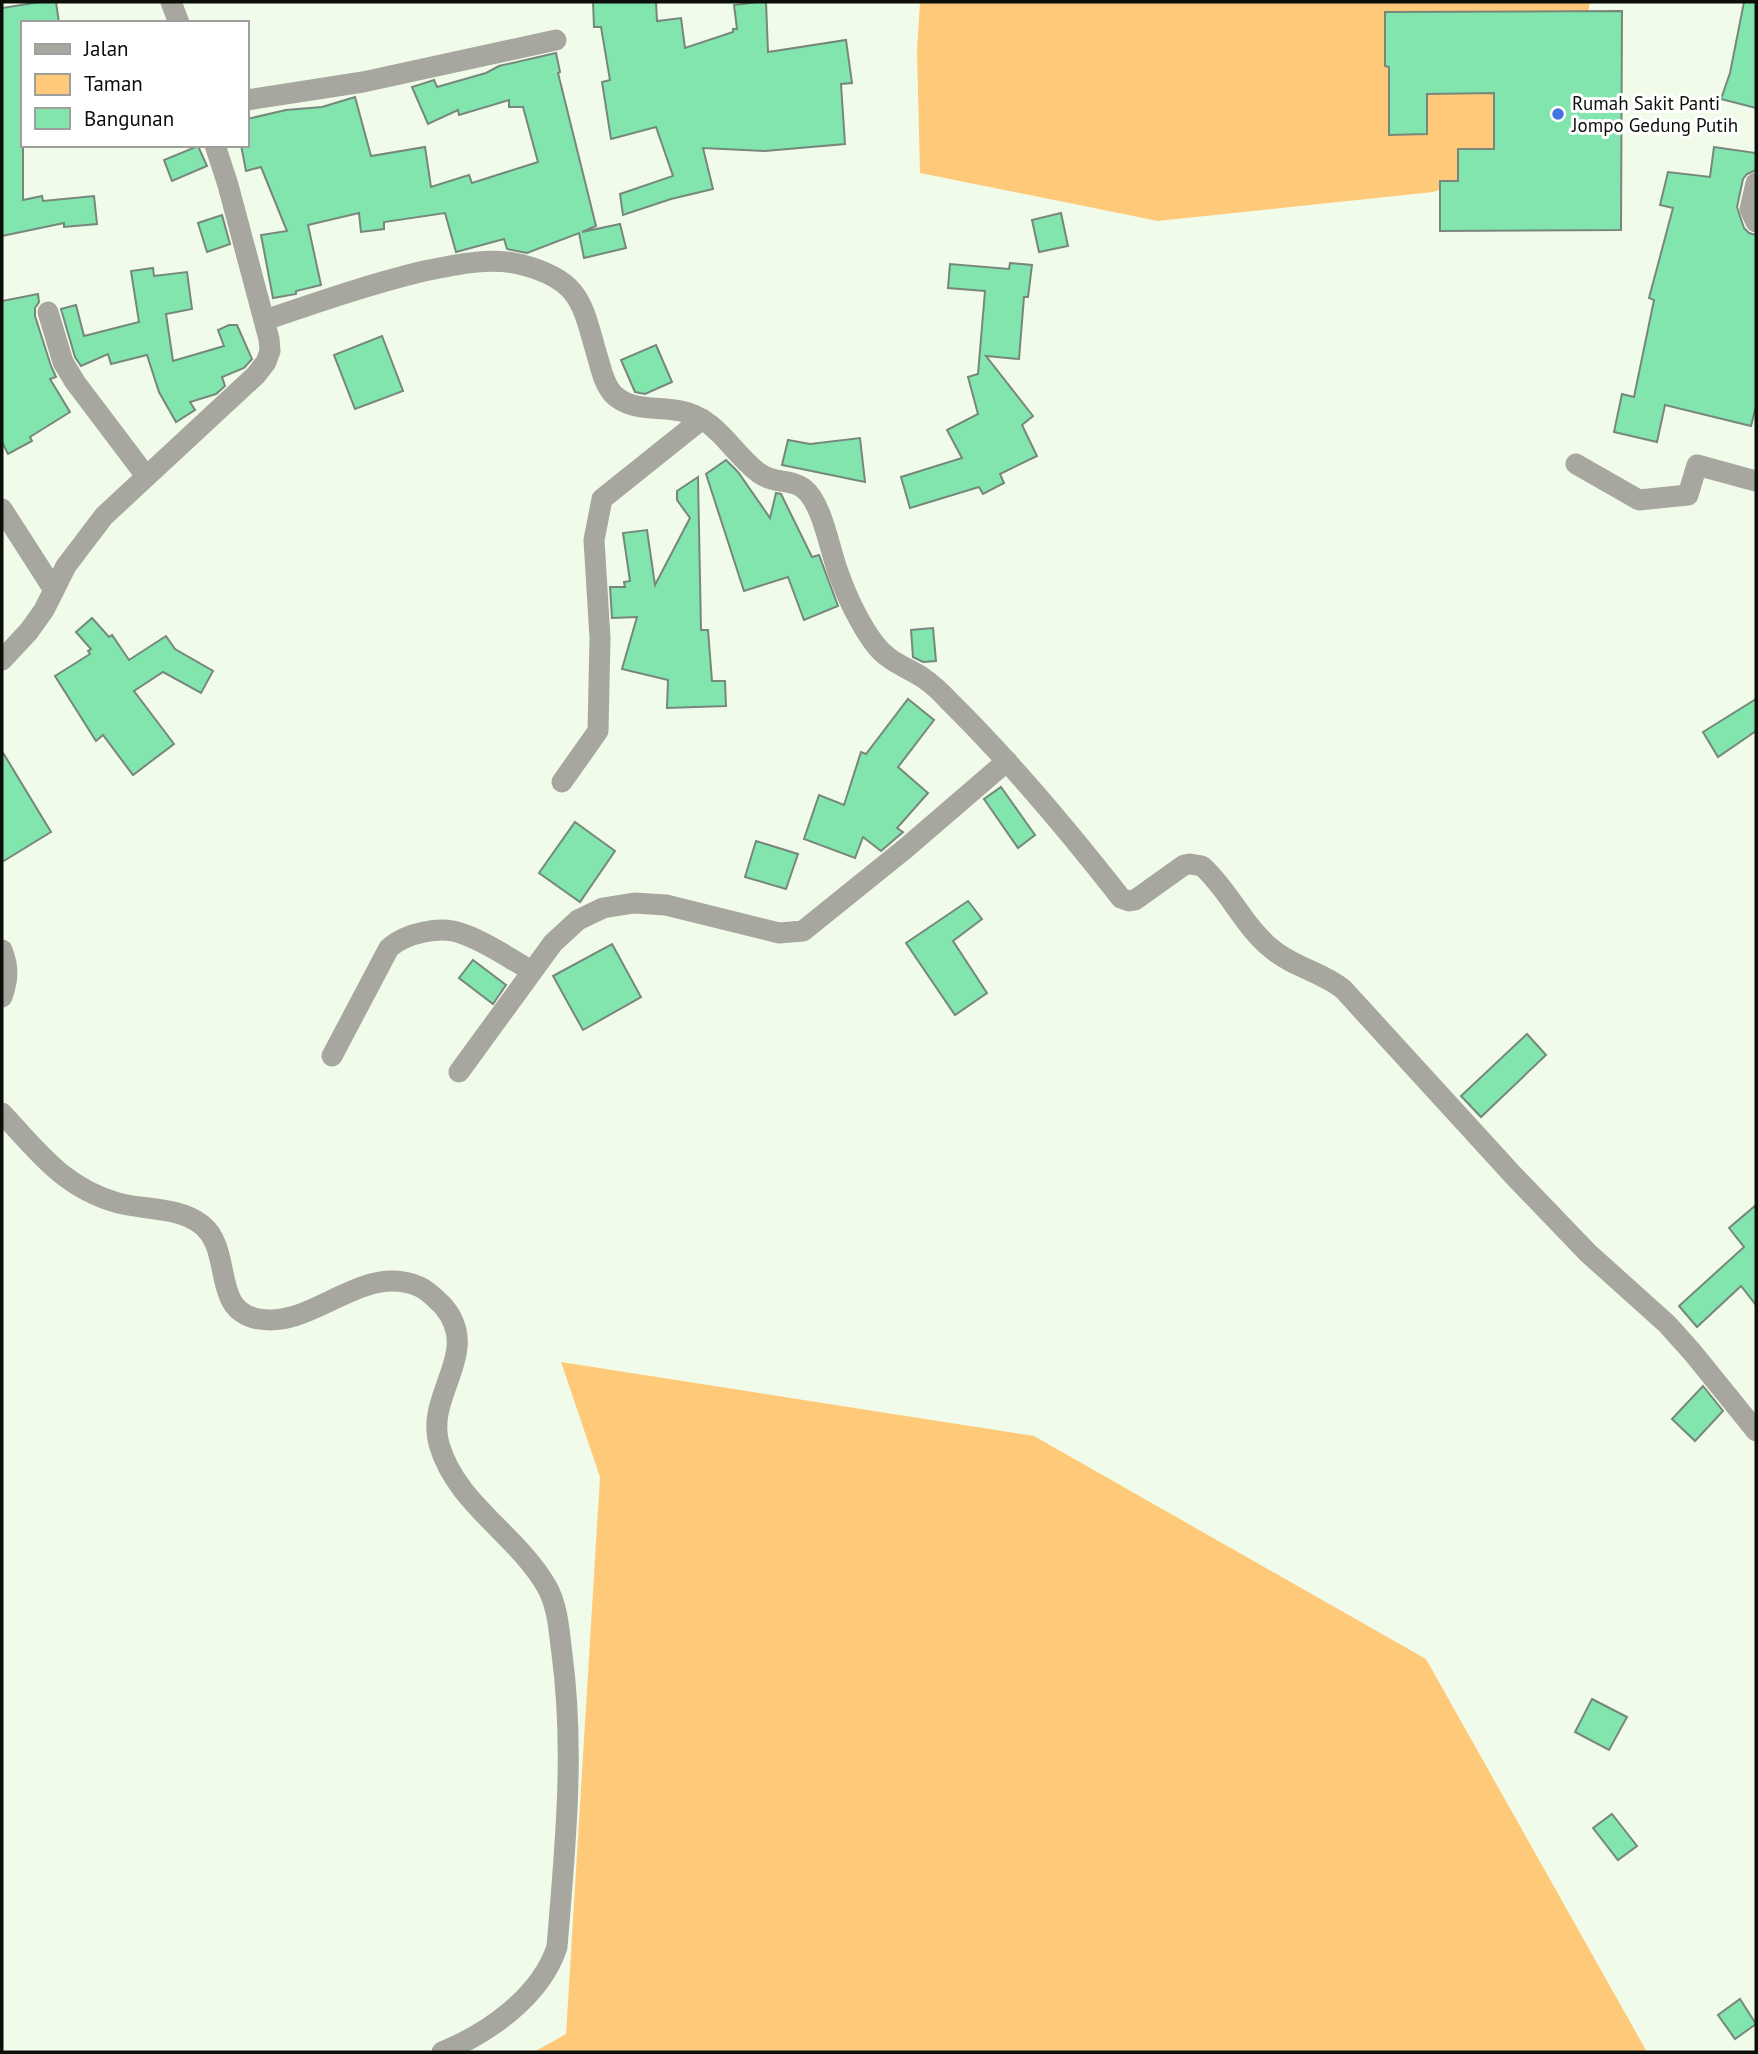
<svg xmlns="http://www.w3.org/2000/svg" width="1758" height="2054" font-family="'PT Sans',sans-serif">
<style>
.green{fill:#feca7a}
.building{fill:#82e5ad;stroke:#76887d;stroke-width:2}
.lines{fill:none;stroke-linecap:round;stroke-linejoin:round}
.minor{stroke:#a7a79f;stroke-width:21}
.poi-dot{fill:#4272e4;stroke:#fff;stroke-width:2.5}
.labels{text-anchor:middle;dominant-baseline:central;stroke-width:6;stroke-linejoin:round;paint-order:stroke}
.poi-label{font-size:19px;fill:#0c0f09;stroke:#fff;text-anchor:start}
</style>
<rect width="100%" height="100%" fill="#f1fbe9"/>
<g class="green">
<polygon points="920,2 1590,2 1561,147 1433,192 1158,221 920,173 917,50"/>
<polygon points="561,1362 1034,1436 1426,1659 1647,2052 534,2052 566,2034 600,1477"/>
</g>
<g class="building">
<polygon points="40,2 56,2 59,23 23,23 23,200 42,196 43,201 94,196 97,224 64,227 64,223 2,236 2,8"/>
<polygon points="593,2 656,2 657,21 681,18 685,48 733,32 733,29 737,29 734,5 758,2 766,2 768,52 846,40 852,83 841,84 845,144 765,151 703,148 713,189 671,199 623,215 620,194 673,176 656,127 611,139 602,82 610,80 601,27 594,27"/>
<polygon points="1744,2 1756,2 1756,108 1721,99 1730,73"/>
<polygon points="1622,11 1621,230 1440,231 1440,181 1458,181 1458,149 1494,149 1494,93 1427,94 1427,134 1389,135 1389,67 1385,66 1385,12"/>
<polygon points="556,53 560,72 558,73 596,226 582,232 620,224 626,248 584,258 579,233 527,253 507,249 504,239 456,252 445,213 384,222 384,229 361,232 359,213 308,225 321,285 296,291 296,294 273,298 261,235 287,231 261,167 246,171 241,145 247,145 247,119 286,110 322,107 355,97 371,156 425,147 431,187 469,175 472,183 538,162 523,107 509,107 509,100 459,115 458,110 428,124 412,87 434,80 437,87 486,73 499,66"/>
<polygon points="198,146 207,166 172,181 164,160"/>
<polygon points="1714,147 1756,153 1756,170 1747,174 1743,179 1737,207 1744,228 1749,233 1756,235 1756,406 1751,426 1665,405 1657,442 1614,432 1622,394 1634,397 1654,300 1649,298 1673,208 1660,205 1668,172 1710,177"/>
<polygon points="1061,213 1068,246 1039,252 1032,220"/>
<polygon points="222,215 230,244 207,252 198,223"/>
<polygon points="1010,263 1032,265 1028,297 1024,297 1019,359 986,356 1033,416 1022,425 1037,456 1000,474 1004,483 983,494 979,487 910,508 901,477 962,458 947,430 978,414 968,377 978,374 985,291 948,288 950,264 1009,269"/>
<polygon points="153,268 154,276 187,272 192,309 166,314 173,361 224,346 218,330 229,325 237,325 252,359 244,368 222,377 225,386 216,394 190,402 195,410 176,422 159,392 147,355 111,364 108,354 81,366 75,357 61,309 76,305 84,336 139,322 131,271"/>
<polygon points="38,294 39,302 35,308 35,316 51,366 56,377 50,379 70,412 30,437 32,441 8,454 2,442 2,301"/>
<polygon points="382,336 403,391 355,409 334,355"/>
<polygon points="656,345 672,382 645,394 635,392 621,360"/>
<polygon points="860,438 865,482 782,465 788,440 810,444"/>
<polygon points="726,460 738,472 770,518 776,493 781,494 812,557 819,555 838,606 804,620 788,577 744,591 706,474"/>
<polygon points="698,477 701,630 708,630 712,681 725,681 726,706 667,708 668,680 622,669 637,617 612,618 610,587 625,587 624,582 630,581 623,533 647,530 655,585 690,518 677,500 677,491"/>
<polygon points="92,618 109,637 112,635 129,660 166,636 175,649 213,671 201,693 163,672 134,691 174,744 133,775 103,735 96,741 55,676 90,654 88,651 91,649 76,632"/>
<polygon points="933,628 936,661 923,662 913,657 911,630"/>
<polygon points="908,699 934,720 898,767 928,793 897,828 903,832 881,851 863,837 855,858 804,839 819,795 844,805 861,752 866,754"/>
<polygon points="1756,699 1756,731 1718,757 1703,732"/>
<polygon points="2,751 51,832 2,862"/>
<polygon points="1001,787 1035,835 1018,848 984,799"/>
<polygon points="575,822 615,851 580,902 539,873"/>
<polygon points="756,841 798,854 786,889 745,877"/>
<polygon points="968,901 982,919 953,941 987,993 955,1015 906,943"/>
<polygon points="612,944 641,997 583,1030 553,976"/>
<polygon points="473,960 506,985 493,1004 459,978"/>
<polygon points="1527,1034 1546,1055 1481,1117 1461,1096"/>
<polygon points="1756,1205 1756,1305 1741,1286 1697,1327 1679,1306 1744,1247 1729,1228"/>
<polygon points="1703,1386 1723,1411 1695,1441 1672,1419"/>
<polygon points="1592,1699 1627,1717 1609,1750 1575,1732"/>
<polygon points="1612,1814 1637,1846 1618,1860 1593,1828"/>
<polygon points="1740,1999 1756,2024 1735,2039 1718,2015"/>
</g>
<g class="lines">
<g class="minor">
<polyline points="171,2 179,23"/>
<polyline points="247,100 363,82 556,40"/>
<polyline points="1756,183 1750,209 1756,222"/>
<polyline points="48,312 63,362 75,382 146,476"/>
<path d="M265,320C318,302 370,284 424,271C455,265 488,257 519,264C584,280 582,306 599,362C602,373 605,385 613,394C631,412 658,406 681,411C717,418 732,453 759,473C774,484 791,479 803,488C822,502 829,547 837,569C846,595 858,621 874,643C887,661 904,666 922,677C932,684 941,692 949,701C1011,762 1067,829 1121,898L1129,901L1135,900L1184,865L1190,864L1202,866C1229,890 1244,927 1272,949C1293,967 1322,972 1343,989L1513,1175L1588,1253L1667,1324L1693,1353L1756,1431"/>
<polyline points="1576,464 1639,500 1688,495 1697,465 1756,481"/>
<polyline points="2,509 54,590"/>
<polyline points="2,660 29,631 44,610 66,566 104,516 256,375 266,362 270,351 269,339 228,185 215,145"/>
<polyline points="562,782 598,731 600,638 594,540 602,499 702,419"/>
<path d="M2,950C9,967 8,980 2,997"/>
<path d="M332,1056L389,948C406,933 441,925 463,934C487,942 510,959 532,971"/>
<polyline points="459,1072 553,943 578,920 603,908 634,903 666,905 779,933 803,931 906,848 1007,761"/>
<path d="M2,1113C38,1152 64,1188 118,1203C145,1210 180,1207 202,1225C234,1251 210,1311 259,1319C314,1329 362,1261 420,1287C429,1291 437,1300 444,1307C482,1353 425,1394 439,1444C456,1504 517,1534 547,1587C558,1607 559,1631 562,1654C575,1752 565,1849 557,1947C541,1996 489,2033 442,2052"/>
</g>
</g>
<circle class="poi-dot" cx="1558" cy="114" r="7"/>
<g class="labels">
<g class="poi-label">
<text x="1572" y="103">Rumah Sakit Panti<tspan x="1572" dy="22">Jompo Gedung Putih</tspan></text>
</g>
</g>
<rect width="1758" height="2054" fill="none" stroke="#0c0f09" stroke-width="7"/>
<rect x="21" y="21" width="228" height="126" fill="#ffffff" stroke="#9e9f9d" stroke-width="2"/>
<rect x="35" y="44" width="35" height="10" fill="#a7a79f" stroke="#9e9f9d" stroke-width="2"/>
<text x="84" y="56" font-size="21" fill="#0c0f09">Jalan</text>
<rect x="35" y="74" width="35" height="21" fill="#feca7a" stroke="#9e9f9d" stroke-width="2"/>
<text x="84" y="91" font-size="21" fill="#0c0f09">Taman</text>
<rect x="35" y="108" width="35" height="21" fill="#82e5ad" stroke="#9e9f9d" stroke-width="2"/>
<text x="84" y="126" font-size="21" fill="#0c0f09">Bangunan</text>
</svg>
